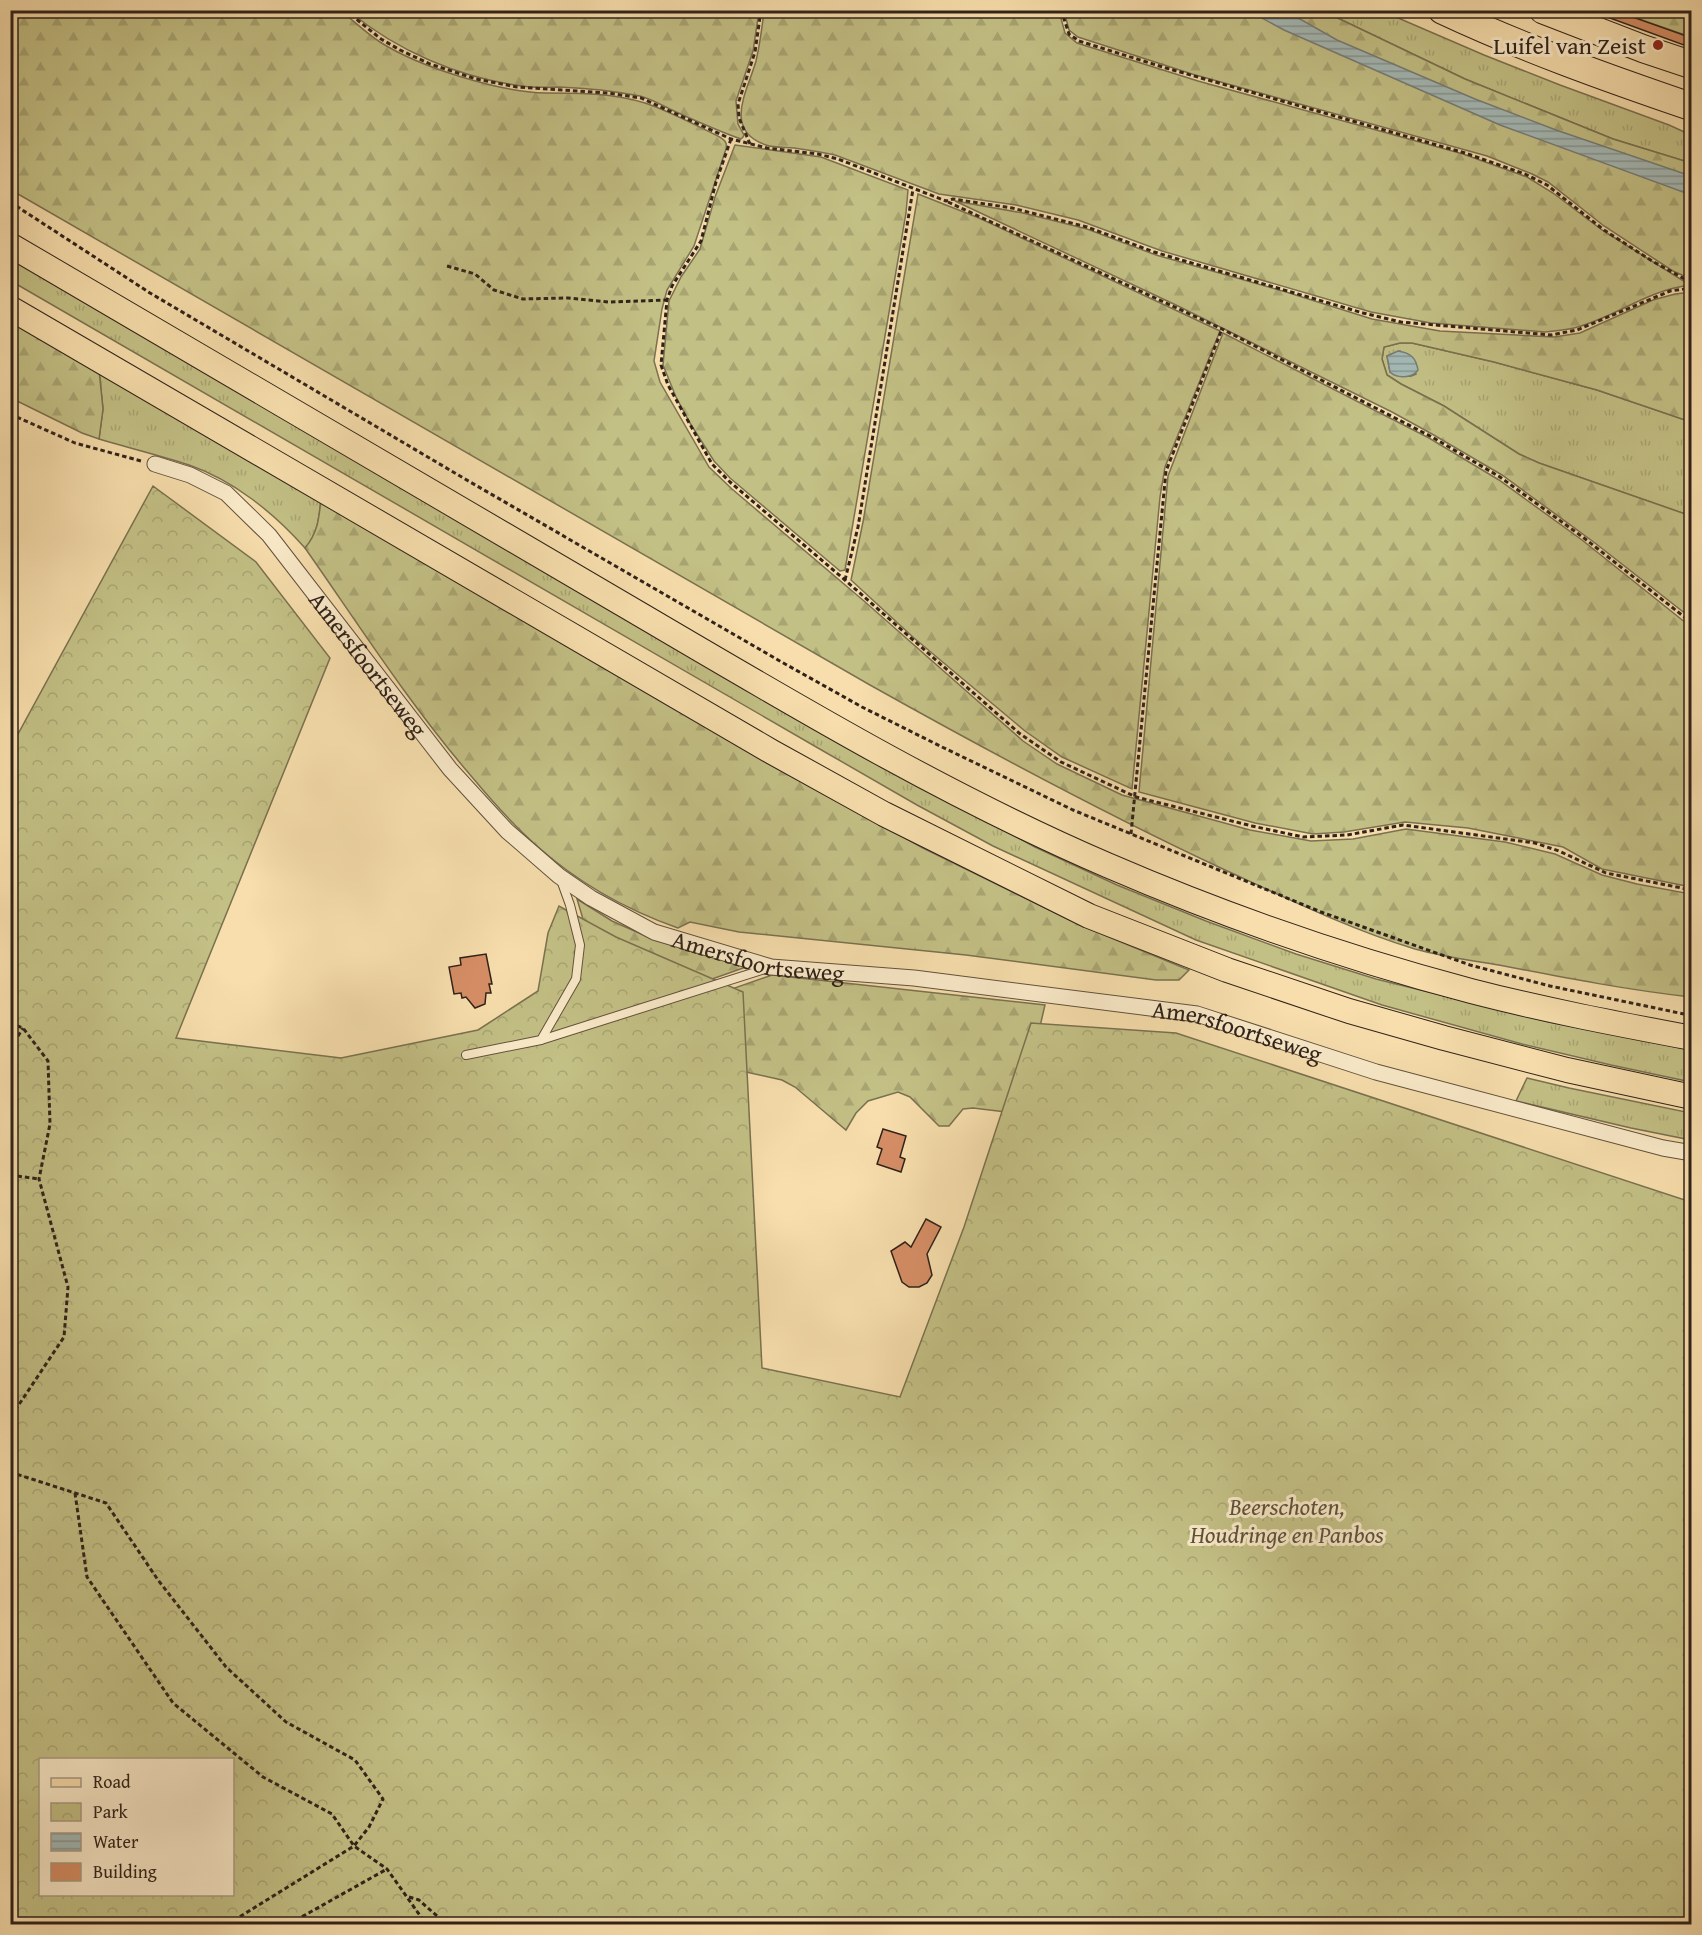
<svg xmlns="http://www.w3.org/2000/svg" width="1702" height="1935" font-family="'Gentium Book Plus',serif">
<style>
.grass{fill:url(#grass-tufts);stroke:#7a7150;stroke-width:1.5;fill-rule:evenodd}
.forest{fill:url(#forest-firs);stroke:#7a7150;stroke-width:1.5}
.park{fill:url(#park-crowns);stroke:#7a7150;stroke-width:1.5;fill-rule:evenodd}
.water{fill:url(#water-rules);stroke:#767d78;stroke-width:1.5}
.building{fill:#d68e65;stroke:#30221a;stroke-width:1.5}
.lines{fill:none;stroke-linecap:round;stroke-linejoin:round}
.service-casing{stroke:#62513e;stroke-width:10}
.minor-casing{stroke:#62513e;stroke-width:17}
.primary-casing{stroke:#30221a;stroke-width:26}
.motorway-casing{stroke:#30221a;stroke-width:29}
.path{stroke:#30221a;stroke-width:3;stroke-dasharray:4.5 3;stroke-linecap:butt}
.service{stroke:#faeac9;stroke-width:8}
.minor{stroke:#faeac9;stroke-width:15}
.primary{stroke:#f7deac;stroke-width:24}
.motorway{stroke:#f7deac;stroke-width:27}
.poi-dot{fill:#8f2418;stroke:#faeac9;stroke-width:2}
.labels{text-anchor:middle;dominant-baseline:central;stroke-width:6;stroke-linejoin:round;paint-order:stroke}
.poi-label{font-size:24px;fill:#30221a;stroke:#faeac9;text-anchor:end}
.street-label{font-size:24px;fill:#30221a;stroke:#faeac9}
.park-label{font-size:24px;font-style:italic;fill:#5c513a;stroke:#faeac9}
</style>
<defs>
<pattern id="grass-tufts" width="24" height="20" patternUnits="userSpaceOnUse" patternTransform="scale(1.5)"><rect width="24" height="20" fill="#c3c085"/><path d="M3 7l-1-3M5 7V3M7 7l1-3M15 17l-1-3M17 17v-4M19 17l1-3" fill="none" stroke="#a8a572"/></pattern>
<pattern id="forest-firs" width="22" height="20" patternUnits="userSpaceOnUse" patternTransform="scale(1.5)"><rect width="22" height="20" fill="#c3c085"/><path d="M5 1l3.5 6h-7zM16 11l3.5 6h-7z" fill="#a8a572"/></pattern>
<pattern id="park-crowns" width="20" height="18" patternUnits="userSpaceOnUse" patternTransform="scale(1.5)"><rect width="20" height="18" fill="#c3c085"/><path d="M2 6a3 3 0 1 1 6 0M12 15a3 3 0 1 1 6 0" fill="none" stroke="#a8a572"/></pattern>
<pattern id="water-rules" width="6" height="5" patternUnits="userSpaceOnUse" patternTransform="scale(1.5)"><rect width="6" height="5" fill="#a4b9b6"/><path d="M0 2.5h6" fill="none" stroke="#869693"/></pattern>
</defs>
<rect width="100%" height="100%" fill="#f7deac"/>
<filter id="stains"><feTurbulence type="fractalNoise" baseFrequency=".00333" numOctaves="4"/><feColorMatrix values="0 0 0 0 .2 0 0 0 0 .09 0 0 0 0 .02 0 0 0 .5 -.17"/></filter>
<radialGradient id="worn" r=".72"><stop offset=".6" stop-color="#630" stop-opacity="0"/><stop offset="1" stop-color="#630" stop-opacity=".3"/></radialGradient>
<g class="grass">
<polygon points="1323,11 1382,11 1484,55 1560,85 1669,125 1691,135 1691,163 1613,139 1465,79"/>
<polygon points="11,258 960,806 1035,847 1117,885 1206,921 1296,954 1376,979 1549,1022 1691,1050 1691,1082 1611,1065 1522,1044 1382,1005 1196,940 993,846 917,805 818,748 11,281"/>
<path d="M1400,343H1412L1494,362L1597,390L1691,422V516L1539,463L1519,454L1444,406L1401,384L1387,375L1382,359L1384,347ZM1400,351L1416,374C1407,379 1398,376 1390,372L1387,356Z"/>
<path d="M99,370L321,499C319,518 318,533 305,548C274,513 233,480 189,465C159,455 129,448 99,439L103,409Z"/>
<polygon points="1527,1078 1569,1088 1691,1113 1691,1140 1631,1128 1516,1101"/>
</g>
<g class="forest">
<path d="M10,11H341C354,21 366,33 380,42C419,67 499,92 546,93C578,93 613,93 645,103C669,111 693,124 716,135C723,139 728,141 726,149L694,246L667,290L662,309L654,361L660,382L709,467L732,489L864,601L1023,741L1057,764L1122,795L1250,830L1311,841L1353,839L1406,829L1505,842L1555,854L1602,875L1637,884L1691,894V997C1628,990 1566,978 1504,966C1475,961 1444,957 1415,949C1349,929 1286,898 1223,869C1103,813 986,750 870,685L11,190Z"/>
<path d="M349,11H759L753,51L736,101L738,124L744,135L743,137L741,139C718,131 696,121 674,111C663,106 652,99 640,96C614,91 585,88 559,87C546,87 534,88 522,86C460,78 397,51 349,11Z"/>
<path d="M764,11H1059L1065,33L1077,43L1198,81L1463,154L1527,177L1553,193L1602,230L1690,285C1644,291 1615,318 1574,328C1565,330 1555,331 1545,332L1431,323L1371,312L1162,251L1078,220L1016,205L939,194L835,155C822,152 808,150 794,148C785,147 775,148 766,145C722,130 748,90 756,61C760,44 762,28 764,11Z"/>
<polygon points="1064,11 1323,11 1465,79 1613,139 1691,163 1691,279 1673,271 1604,226 1548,182 1532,174 1487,156 1192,74 1078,37 1069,30"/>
<polygon points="1616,11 1691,11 1691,37 1624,14"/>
<polygon points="735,145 821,157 908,190 906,213 853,523 845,570 840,571 730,478 714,461 690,423 676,397 663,365 669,301 681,277 700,249 715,197"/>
<polygon points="918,194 979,218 1220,331 1165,467 1160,497 1132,789 1062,757 1025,731 914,638 851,580 863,522"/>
<polygon points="955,201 1023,213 1087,229 1156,255 1286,292 1372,319 1440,331 1554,337 1580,333 1653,300 1675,294 1691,292 1691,422 1597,390 1494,362 1412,343 1400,343 1384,347 1382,359 1387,375 1401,384 1444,406 1519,454 1539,463 1691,516 1691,618 1595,543 1502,475 1432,434 1392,412 1178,306"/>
<polygon points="11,320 99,370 103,409 99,439 82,433 11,398"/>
<polygon points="1223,333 1429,438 1499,480 1582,540 1691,627 1691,887 1602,869 1563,847 1468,828 1405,822 1344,832 1313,834 1255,823 1139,792 1168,476"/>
<path d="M321,499L795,777L923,848L1080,925L1189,970L1179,980H1156L966,955L739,932L690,922L678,928C627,910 578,883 537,846C513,825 492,801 472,777C410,705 359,625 305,548C318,533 319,518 321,499Z"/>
<polygon points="577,899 612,921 655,940 746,967 698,984 588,936"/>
<polygon points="772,975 1045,1005 1022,1103 1006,1112 973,1108 963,1109 949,1126 939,1126 910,1097 898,1092 868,1101 856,1113 846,1130 795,1087 782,1080 678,1057 703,999"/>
</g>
<path class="park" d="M153,486L256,562L330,658L176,1038L341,1058L478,1030L538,991L548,933L559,906L616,937L743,992L762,1368L900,1397L964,1227L1031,1023L1176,1033L1691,1202L1692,1391L1685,1434L1692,1436L1691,1924H11V747ZM40,1760H232V1894H40Z"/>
<g class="water">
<polygon points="1249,11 1286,11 1337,40 1475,99 1556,130 1691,176 1691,195 1500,125 1284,30"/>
<path d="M1398,351C1411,353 1416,358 1418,370C1413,378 1397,379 1390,372L1387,356Z"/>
</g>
<g class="building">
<polygon points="1588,10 1613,10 1692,38 1692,48"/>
<polygon points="486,954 492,984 489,984 491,993 486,993 485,1004 475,1008 466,997 462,998 461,993 454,994 449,967 461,965 460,958"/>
<polygon points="883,1129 906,1136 900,1157 905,1159 901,1172 877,1164 882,1149 877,1147"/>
<polygon points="926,1219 941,1227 927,1254 932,1275 927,1283 919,1287 909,1287 902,1282 891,1251 905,1242 911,1247"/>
</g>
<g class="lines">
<defs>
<g id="service">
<polyline points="541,1040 765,969"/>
<polyline points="466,1055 541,1040 576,979 580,945 570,905 561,880"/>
</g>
<g id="minor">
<path id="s1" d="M155,464L190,475L226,493L269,535L450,769L507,831L559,876L591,898L654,932L771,967L914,978L1197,1014L1376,1072L1663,1148L1692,1153"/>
</g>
<g id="primary">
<path d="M10,245C213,364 416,483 619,602C778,695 937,792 1107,865C1225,916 1346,958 1471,991C1544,1010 1618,1024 1692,1038"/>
<polyline points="10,308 772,752 884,814 1089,916 1227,970 1349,1011 1444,1038 1567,1070 1692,1097"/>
</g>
<g id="motorway">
<path d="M1442,10C1523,48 1607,78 1692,107"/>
<polyline points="1543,10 1644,49 1692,65"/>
</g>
</defs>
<use href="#service" class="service-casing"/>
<use href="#minor" class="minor-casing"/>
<use href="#primary" class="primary-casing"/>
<use href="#motorway" class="motorway-casing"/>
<g class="path">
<polyline points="345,10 381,39 400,50 430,64 476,79 517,87 608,93 641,98 731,139 767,148 818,154 838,159 946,201 953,199 1012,208 1087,227 1154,252 1363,313 1401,322 1551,335 1577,330 1670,291 1692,288"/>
<polyline points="1061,10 1069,34 1079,41 1166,68 1465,153 1525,174 1547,185 1604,230 1652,261 1692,283"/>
<polyline points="731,139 716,182 701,241 672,286 667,300 661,365 668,385 712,464 730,482 845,580 1019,733 1061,762 1136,797 1252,826 1303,837 1347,835 1403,825 1535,843 1559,851 1606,873 1692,890"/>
<polyline points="750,144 739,118 738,104 755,52 761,10"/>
<polyline points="10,202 150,293 465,479 778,660 862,707 942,747 1073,810 1321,912 1470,965 1550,986 1684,1014"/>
<polyline points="948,202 1222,329 1432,437 1500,477 1584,538 1692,623"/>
<polyline points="447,266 475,274 494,290 523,299 568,298 608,302 667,300"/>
<polyline points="10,414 75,443 141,461"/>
<polyline points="845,580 858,527 913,189"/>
<polyline points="1131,834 1166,471 1222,329"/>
<polyline points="10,1023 23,1028 48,1061 50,1124 39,1179 68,1287 64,1337 10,1418"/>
<polyline points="10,1049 23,1028"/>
<polyline points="10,1175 39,1179"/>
<polyline points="10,1472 106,1503 158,1580 226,1667 286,1722 355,1760 383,1799 369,1827 354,1846 228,1924"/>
<polyline points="75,1493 87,1577 173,1703 263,1777 332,1814 354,1846 387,1869 426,1924"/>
<polyline points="409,1897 419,1900 446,1924"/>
<polyline points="289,1924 387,1869"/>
</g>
<use href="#service" class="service"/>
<use href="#minor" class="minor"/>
<use href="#primary" class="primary"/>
<use href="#motorway" class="motorway"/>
</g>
<circle class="poi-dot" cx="1658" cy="45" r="6"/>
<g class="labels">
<g class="poi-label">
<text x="1646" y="45">Luifel van Zeist</text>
</g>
<g class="street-label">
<text stroke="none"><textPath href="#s1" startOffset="300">Amersfoortseweg</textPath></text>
<text stroke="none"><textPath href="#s1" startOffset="804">Amersfoortseweg</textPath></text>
<text stroke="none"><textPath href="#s1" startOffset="1290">Amersfoortseweg</textPath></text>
</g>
<g class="park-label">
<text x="1287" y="1506">Beerschoten,<tspan x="1287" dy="28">Houdringe en Panbos</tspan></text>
</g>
</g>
<rect width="1702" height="1935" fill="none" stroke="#f7deac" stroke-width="36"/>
<rect x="12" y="12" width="1678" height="1911" fill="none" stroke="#30221a" stroke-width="3"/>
<rect x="18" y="18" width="1666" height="1899" fill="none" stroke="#30221a" stroke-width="1.5"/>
<rect x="39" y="1758" width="195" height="138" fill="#faeac9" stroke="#a99a83" stroke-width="1.5"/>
<rect x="51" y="1778" width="30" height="9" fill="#f7deac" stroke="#a99a83" stroke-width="1.5"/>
<text x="93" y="1788" font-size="18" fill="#30221a">Road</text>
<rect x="51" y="1803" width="30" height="18" fill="url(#park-crowns)" stroke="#a99a83" stroke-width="1.5"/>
<text x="93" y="1818" font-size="18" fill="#30221a">Park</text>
<rect x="51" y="1833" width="30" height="18" fill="url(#water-rules)" stroke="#a99a83" stroke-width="1.5"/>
<text x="93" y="1848" font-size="18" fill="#30221a">Water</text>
<rect x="51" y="1863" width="30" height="18" fill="#d68e65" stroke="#a99a83" stroke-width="1.5"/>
<text x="93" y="1878" font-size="18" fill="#30221a">Building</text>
<rect width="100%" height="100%" filter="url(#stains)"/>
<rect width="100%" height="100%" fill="url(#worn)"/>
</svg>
